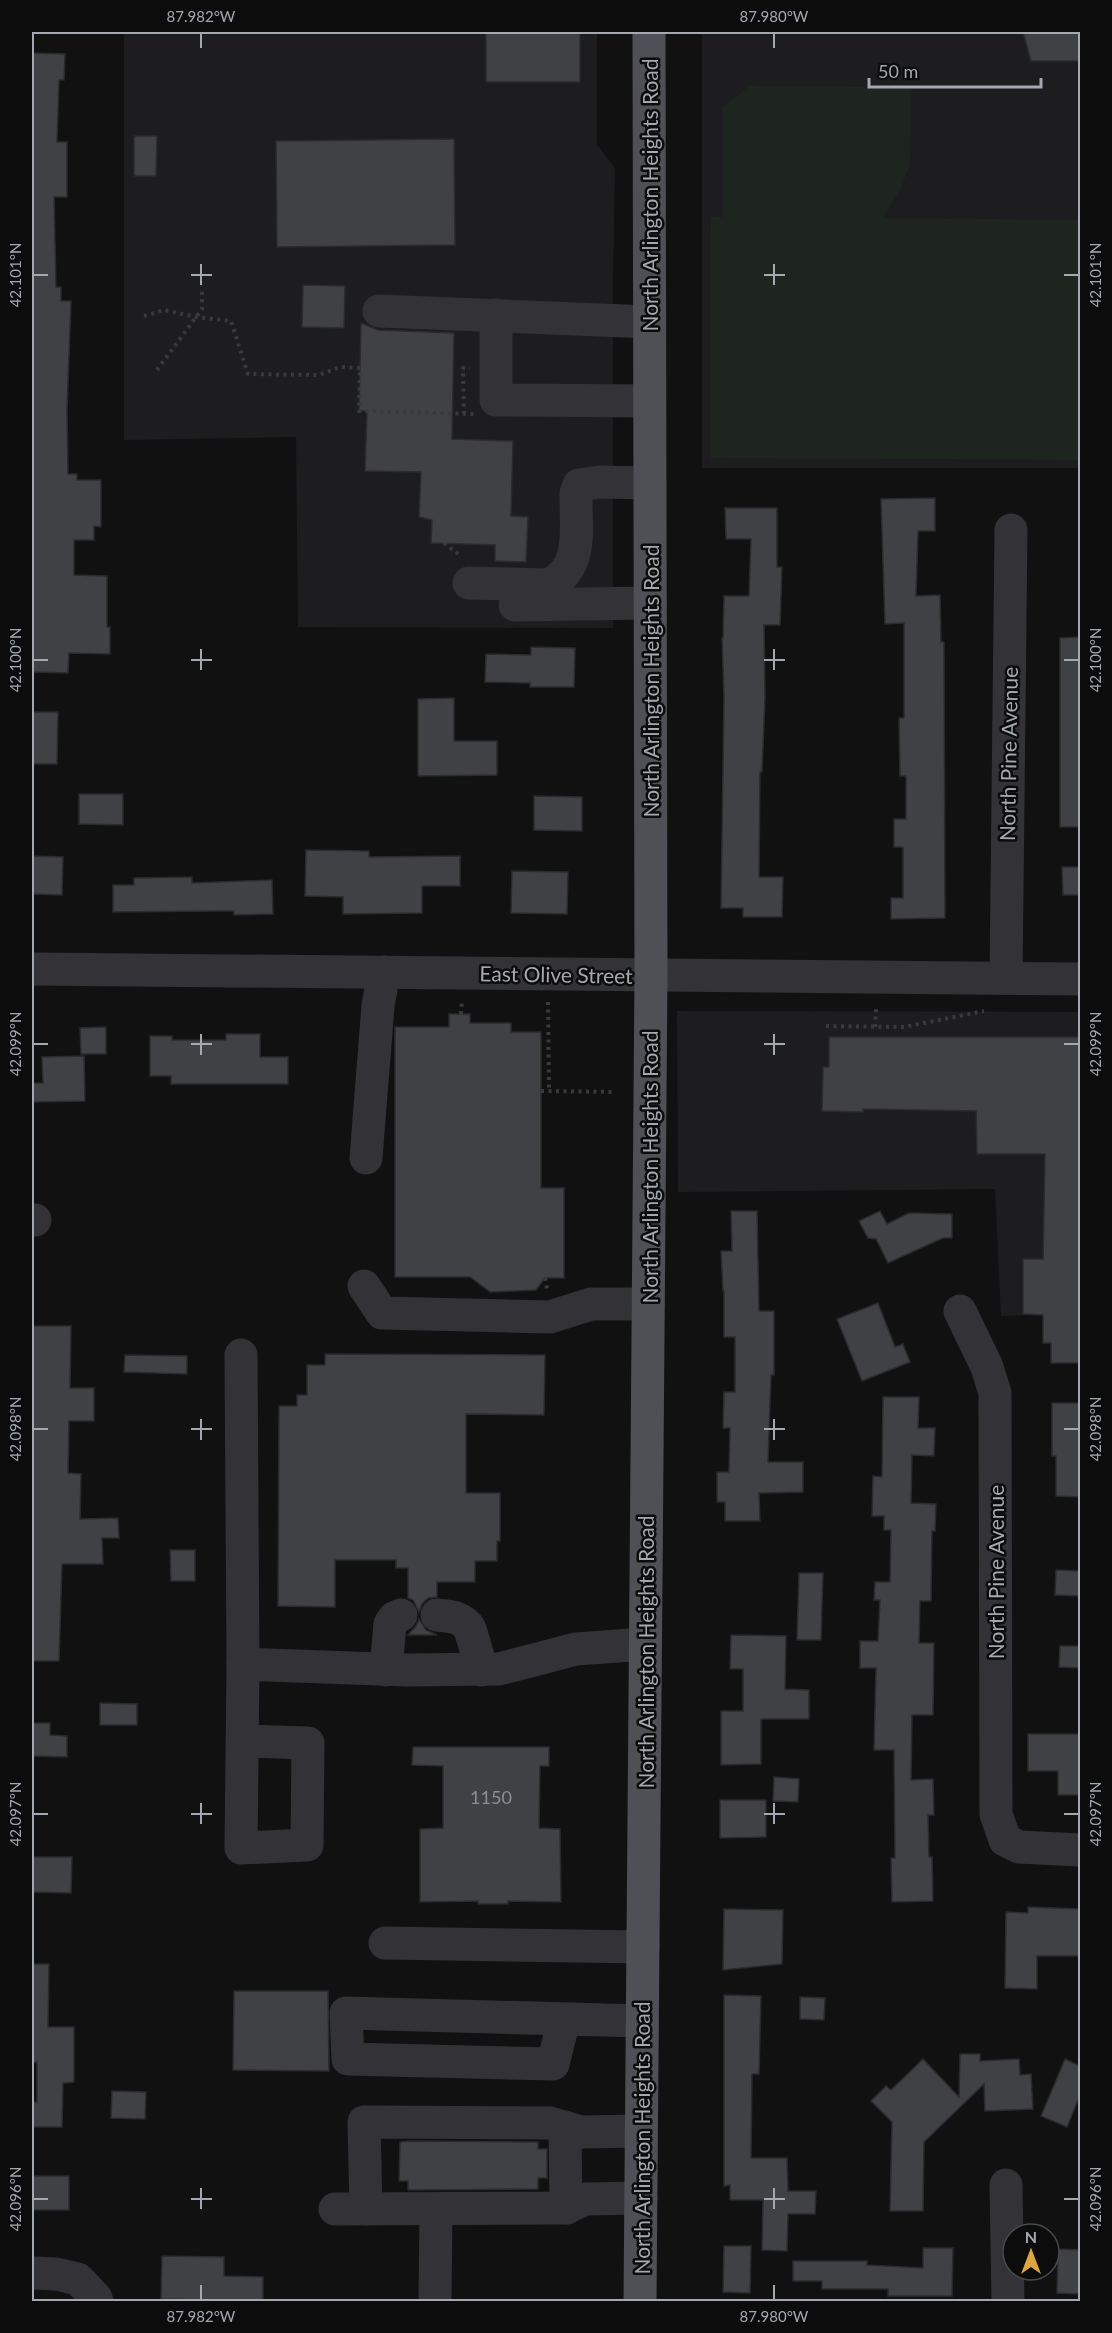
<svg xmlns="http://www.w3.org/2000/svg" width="1112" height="2333" font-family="Lato,sans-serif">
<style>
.built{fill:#1d1d1f}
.green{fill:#1e241e}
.building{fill:#404145;stroke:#2b2b2e;stroke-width:1.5}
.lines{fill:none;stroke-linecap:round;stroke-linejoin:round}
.path{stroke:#393a3e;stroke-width:4;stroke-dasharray:3 4.5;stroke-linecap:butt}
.minor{stroke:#333337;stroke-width:33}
.major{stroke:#4f5055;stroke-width:33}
.ticks{fill:none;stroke:#a4a8b1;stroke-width:2}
.labels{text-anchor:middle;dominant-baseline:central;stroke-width:5;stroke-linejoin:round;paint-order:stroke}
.number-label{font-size:18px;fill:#8b8e96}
.street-label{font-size:21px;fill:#a4a8b1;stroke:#0c0c0d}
.neatline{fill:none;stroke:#a4a8b1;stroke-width:2}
.ticks-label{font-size:15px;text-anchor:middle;fill:#a4a8b1}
</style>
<rect width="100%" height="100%" fill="#111112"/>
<g class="built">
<polygon points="124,32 597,32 597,145 615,168 613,281 613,628 298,627 296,437 124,440"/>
<rect x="702" y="32" width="378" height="436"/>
<polygon points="677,1011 1080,1012 1080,1314 1001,1316 995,1189 678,1192"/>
</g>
<polygon class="green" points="749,86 912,87 910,165 901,188 883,218 1080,220 1080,460 710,458 711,217 723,217 723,107"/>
<g class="building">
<rect x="486" y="32" width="94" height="50"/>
<polygon points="1023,32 1080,32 1080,61 1031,61"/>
<polygon points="32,53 65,54 64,80 59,80 57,142 67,142 67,197 54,197 56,287 61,287 61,301 71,301 67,410 68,474 77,474 77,480 101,480 101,527 94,526 94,540 74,540 74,575 107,576 107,627 110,627 110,654 69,653 68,673 32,672"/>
<polygon points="134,136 157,136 156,176 134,176"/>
<polygon points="454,139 455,245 277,247 276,141"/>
<polygon points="303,285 345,286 344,328 302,327"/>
<polygon points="361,323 378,330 454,333 452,439 513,441 511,516 528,517 526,562 495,561 495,545 431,543 432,520 419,517 421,472 365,471 367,411 359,411"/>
<polygon points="935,498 935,531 918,531 916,596 940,595 941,642 944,642 945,918 891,919 891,898 903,898 903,847 894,847 894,819 906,819 906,776 900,776 899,718 904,718 904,623 885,624 881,499"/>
<polygon points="725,508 777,508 777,567 782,567 780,625 764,625 765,697 762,772 760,772 759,877 783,877 782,917 743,917 743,908 721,908 724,697 722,638 723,638 724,596 749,596 751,539 726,539"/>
<polygon points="1080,637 1080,827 1060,827 1060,638"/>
<polygon points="531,647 575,648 574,687 530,687 530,683 485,682 486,654 531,655"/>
<polygon points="454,698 454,741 497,741 497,775 418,776 418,699"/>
<polygon points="32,712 58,712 57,764 32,764"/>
<polygon points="79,794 123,794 123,825 79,824"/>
<polygon points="534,796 582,797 582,831 534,830"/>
<polygon points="306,850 369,851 369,857 460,856 460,886 422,886 422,913 343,914 343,897 305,896"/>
<polygon points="32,856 63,857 62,895 32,894"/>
<polygon points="1062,867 1080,867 1080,895 1063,895"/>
<polygon points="512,871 568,872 567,914 511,913"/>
<polygon points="192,877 192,883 272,880 273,914 234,915 234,911 215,911 113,912 113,885 134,885 134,878"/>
<polygon points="449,1014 470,1014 470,1023 511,1023 511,1032 541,1032 541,1188 564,1188 564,1278 545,1278 536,1290 490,1292 470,1277 395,1277 395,1027 449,1027"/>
<polygon points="106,1027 106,1054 81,1054 80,1028"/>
<polygon points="226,1034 260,1034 260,1057 288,1057 288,1084 171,1084 171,1076 150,1076 150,1036 172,1036 172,1040 226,1040"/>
<polygon points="829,1037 1080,1037 1080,1363 1051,1363 1051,1343 1043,1343 1043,1315 1023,1314 1023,1259 1043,1259 1045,1154 977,1154 976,1111 863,1109 863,1112 822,1111 823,1067 829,1067"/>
<polygon points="84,1056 85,1101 33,1102 33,1083 43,1083 42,1057"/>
<polygon points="731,1211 757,1211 759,1311 774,1311 774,1375 771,1375 768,1462 803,1462 803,1492 759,1493 760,1521 725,1521 725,1502 717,1502 717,1472 729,1472 730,1428 723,1428 724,1392 735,1392 735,1337 724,1337 724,1291 723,1291 721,1251 732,1251"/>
<polygon points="880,1211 887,1224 909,1213 952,1214 952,1238 943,1238 888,1263 876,1239 868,1238 859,1221"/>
<polygon points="878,1303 895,1347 903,1344 910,1362 862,1381 837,1319"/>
<polygon points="32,1326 71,1326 70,1388 94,1388 94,1421 69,1421 68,1473 81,1474 80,1519 118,1518 119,1538 102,1538 103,1564 62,1564 59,1661 32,1661"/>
<polygon points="325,1354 545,1355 544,1415 466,1414 466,1493 500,1493 500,1541 497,1541 497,1561 475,1561 475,1582 437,1582 437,1597 428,1598 422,1604 419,1612 413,1600 408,1598 408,1568 396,1568 396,1560 335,1560 335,1607 278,1606 279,1406 297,1406 297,1395 307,1395 307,1365 325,1365"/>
<polygon points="125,1355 187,1356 187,1374 124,1372"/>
<polygon points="883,1397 919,1397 918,1428 935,1428 934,1456 912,1455 911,1503 936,1504 935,1531 932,1531 931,1601 920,1601 919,1643 934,1643 933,1715 912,1715 911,1780 933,1779 934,1815 928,1815 929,1857 932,1857 933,1901 892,1902 891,1858 895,1858 894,1750 874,1750 876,1668 860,1668 860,1641 878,1641 880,1600 874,1600 875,1582 890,1582 891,1530 884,1530 884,1516 872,1516 873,1476 882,1477"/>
<polygon points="1052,1403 1080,1403 1080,1497 1056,1496 1056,1456 1052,1456"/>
<polygon points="170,1550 195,1550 195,1581 171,1581"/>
<polygon points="1056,1570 1080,1571 1080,1596 1055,1595"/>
<polygon points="799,1573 823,1573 821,1640 797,1640"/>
<polygon points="419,1619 426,1630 437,1635 408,1635 416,1626"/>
<polygon points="731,1635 786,1636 785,1689 809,1690 809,1719 761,1719 761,1764 721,1765 721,1711 743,1711 743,1669 730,1669"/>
<polygon points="1060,1646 1080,1646 1080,1668 1059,1667"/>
<polygon points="100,1703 137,1704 137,1725 100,1725"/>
<polygon points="32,1723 50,1723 50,1735 67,1736 67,1757 32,1756"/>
<polygon points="1028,1734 1080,1734 1080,1795 1058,1795 1058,1771 1028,1771"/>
<polygon points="413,1747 549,1747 549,1766 540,1766 539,1828 560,1829 561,1902 508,1901 508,1904 478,1904 478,1901 420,1902 420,1829 443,1828 443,1766 412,1765"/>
<polygon points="774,1777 799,1779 798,1802 773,1801"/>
<polygon points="720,1800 766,1800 766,1837 720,1838"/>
<polygon points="32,1857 72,1857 71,1893 32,1892"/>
<polygon points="1028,1907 1080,1909 1080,1956 1037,1956 1037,1989 1005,1988 1006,1912 1028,1913"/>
<polygon points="724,1909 783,1910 782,1964 723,1970"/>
<polygon points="32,1964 49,1964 48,2027 74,2027 74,2082 63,2083 62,2127 32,2127 32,2102 37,2102 37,2062 32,2063"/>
<polygon points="234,1991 328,1991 329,2071 233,2070"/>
<polygon points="724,1995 761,1996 759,2074 752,2074 751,2158 787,2158 788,2191 816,2191 815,2214 788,2214 787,2251 762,2250 763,2200 730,2200 730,2185 724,2186"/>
<polygon points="800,1997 825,1998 824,2020 800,2019"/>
<polygon points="960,2054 980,2054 980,2061 1019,2059 1020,2075 1031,2074 1033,2109 985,2111 984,2084 924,2142 923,2211 890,2211 892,2122 871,2101 886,2086 891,2090 923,2059 959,2097"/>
<polygon points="1065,2059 1080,2066 1080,2095 1067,2127 1041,2116"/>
<polygon points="112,2091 146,2092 145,2119 111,2118"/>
<polygon points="409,2141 538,2142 538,2149 547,2149 547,2178 538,2178 538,2189 408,2190 408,2181 399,2181 400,2142"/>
<rect x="32" y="2176" width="37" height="34"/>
<polygon points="724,2246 751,2246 750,2293 723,2292"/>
<polygon points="923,2248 953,2248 952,2296 888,2296 888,2289 822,2289 822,2281 793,2281 793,2261 867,2261 867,2265 923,2268"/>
<polygon points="1058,2249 1080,2250 1080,2294 1057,2293"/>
<polygon points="162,2256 224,2257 224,2276 263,2277 263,2301 161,2299"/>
</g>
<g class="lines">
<g class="path">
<polyline points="144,316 164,310 196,317 231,321 248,374 319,375 340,367 360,368 359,411 474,414"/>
<polyline points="157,370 202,309 202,290"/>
<polyline points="464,414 463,368 470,368"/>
<polyline points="444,543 461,556"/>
<polyline points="548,1002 549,1091"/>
<polyline points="461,1014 462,1000"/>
<polyline points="826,1026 904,1027 984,1011"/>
<polyline points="875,1027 876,1009"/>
<polyline points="541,1091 615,1092"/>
<polyline points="545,1278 547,1289"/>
</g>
<g class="minor">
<polyline points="379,311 649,322"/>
<polyline points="496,315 496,400 649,401"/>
<path d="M469,583L548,585C585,569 575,526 576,493L579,485L599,482L650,483"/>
<polyline points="515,605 650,603"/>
<polyline points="32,969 1080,979"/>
<polyline points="1006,978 1011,530"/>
<polyline points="366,1158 378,1006 384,972"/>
<polyline points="32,1220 35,1220"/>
<polyline points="364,1286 382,1313 550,1317 591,1304 648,1304"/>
<polyline points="960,1311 987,1367 995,1393 996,1814 1005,1840 1019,1847 1080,1850"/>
<polyline points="241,1355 243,1664 407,1670 499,1669 576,1649 645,1644"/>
<path d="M437,1615C450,1616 463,1617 470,1629L482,1670"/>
<polyline points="386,1670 390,1624 394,1618 401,1615"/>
<polyline points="243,1741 308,1743 307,1845 241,1848 243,1664"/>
<polyline points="385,1943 643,1947"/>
<polyline points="564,2019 553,2064 348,2059 346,2013 642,2021"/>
<polyline points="565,2127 566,2208"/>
<polyline points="1006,2185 1008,2302"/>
<polyline points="335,2209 566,2208 585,2199 641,2198"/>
<polyline points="366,2209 364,2122 550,2123 581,2132 641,2131"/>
<polyline points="32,2273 56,2274 78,2279 96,2298 97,2302"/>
<polyline points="435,2302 436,2209"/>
</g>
<polyline class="major" points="640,2302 651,975 649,32"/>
</g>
<path class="ticks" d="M201,33V48M774,33V48M201,264V285M774,264V285M33,275H48M191,275H212M764,275H785M1064,275H1079M201,649V670M774,649V670M33,660H48M191,660H212M764,660H785M1064,660H1079M201,1034V1055M774,1034V1055M33,1044H48M191,1044H212M764,1044H785M1064,1044H1079M201,1419V1440M774,1419V1440M33,1429H48M191,1429H212M764,1429H785M1064,1429H1079M201,1803V1824M774,1803V1824M33,1814H48M191,1814H212M764,1814H785M1064,1814H1079M201,2188V2209M774,2188V2209M33,2199H48M191,2199H212M764,2199H785M1064,2199H1079M201,2285V2300M774,2285V2300"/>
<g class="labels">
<g class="number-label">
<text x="491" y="1797">1150</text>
</g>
<g class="street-label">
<text transform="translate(649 195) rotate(-90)">North Arlington Heights Road</text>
<text transform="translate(650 681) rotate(-90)">North Arlington Heights Road</text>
<text transform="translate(1008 754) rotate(-89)">North Pine Avenue</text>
<text transform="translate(556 974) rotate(1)">East Olive Street</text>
<text transform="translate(649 1167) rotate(-90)">North Arlington Heights Road</text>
<text transform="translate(995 1572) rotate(-90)">North Pine Avenue</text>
<text transform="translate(645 1652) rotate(-90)">North Arlington Heights Road</text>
<text transform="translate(641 2138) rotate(-90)">North Arlington Heights Road</text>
</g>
</g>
<rect width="1112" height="2333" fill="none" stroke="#0c0c0d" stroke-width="66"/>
<g transform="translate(1031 2252)"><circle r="28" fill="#0c0c0d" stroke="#494a4f" stroke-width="1.5"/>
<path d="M0-4.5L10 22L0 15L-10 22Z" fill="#dca53f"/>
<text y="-9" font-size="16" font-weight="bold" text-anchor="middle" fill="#a4a8b1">N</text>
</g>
<path d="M869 78v9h172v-9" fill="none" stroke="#a4a8b1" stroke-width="3"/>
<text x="878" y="78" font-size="18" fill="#a4a8b1" stroke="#0c0c0d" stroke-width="4.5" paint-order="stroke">50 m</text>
<rect x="33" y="33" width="1046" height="2267" class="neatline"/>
<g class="ticks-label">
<text x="201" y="22">87.982°W</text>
<text x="774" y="22">87.980°W</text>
<text transform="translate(16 275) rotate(-90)" y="5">42.101°N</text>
<text transform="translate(1096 275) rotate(-90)" y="5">42.101°N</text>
<text transform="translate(16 660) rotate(-90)" y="5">42.100°N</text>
<text transform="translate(1096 660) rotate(-90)" y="5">42.100°N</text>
<text transform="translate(16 1044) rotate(-90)" y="5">42.099°N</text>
<text transform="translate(1096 1044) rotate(-90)" y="5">42.099°N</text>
<text transform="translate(16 1429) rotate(-90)" y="5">42.098°N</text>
<text transform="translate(1096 1429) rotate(-90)" y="5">42.098°N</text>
<text transform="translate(16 1814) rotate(-90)" y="5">42.097°N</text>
<text transform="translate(1096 1814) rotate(-90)" y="5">42.097°N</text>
<text transform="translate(16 2199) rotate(-90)" y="5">42.096°N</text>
<text transform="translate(1096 2199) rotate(-90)" y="5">42.096°N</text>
<text x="201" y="2322">87.982°W</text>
<text x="774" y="2322">87.980°W</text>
</g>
</svg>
